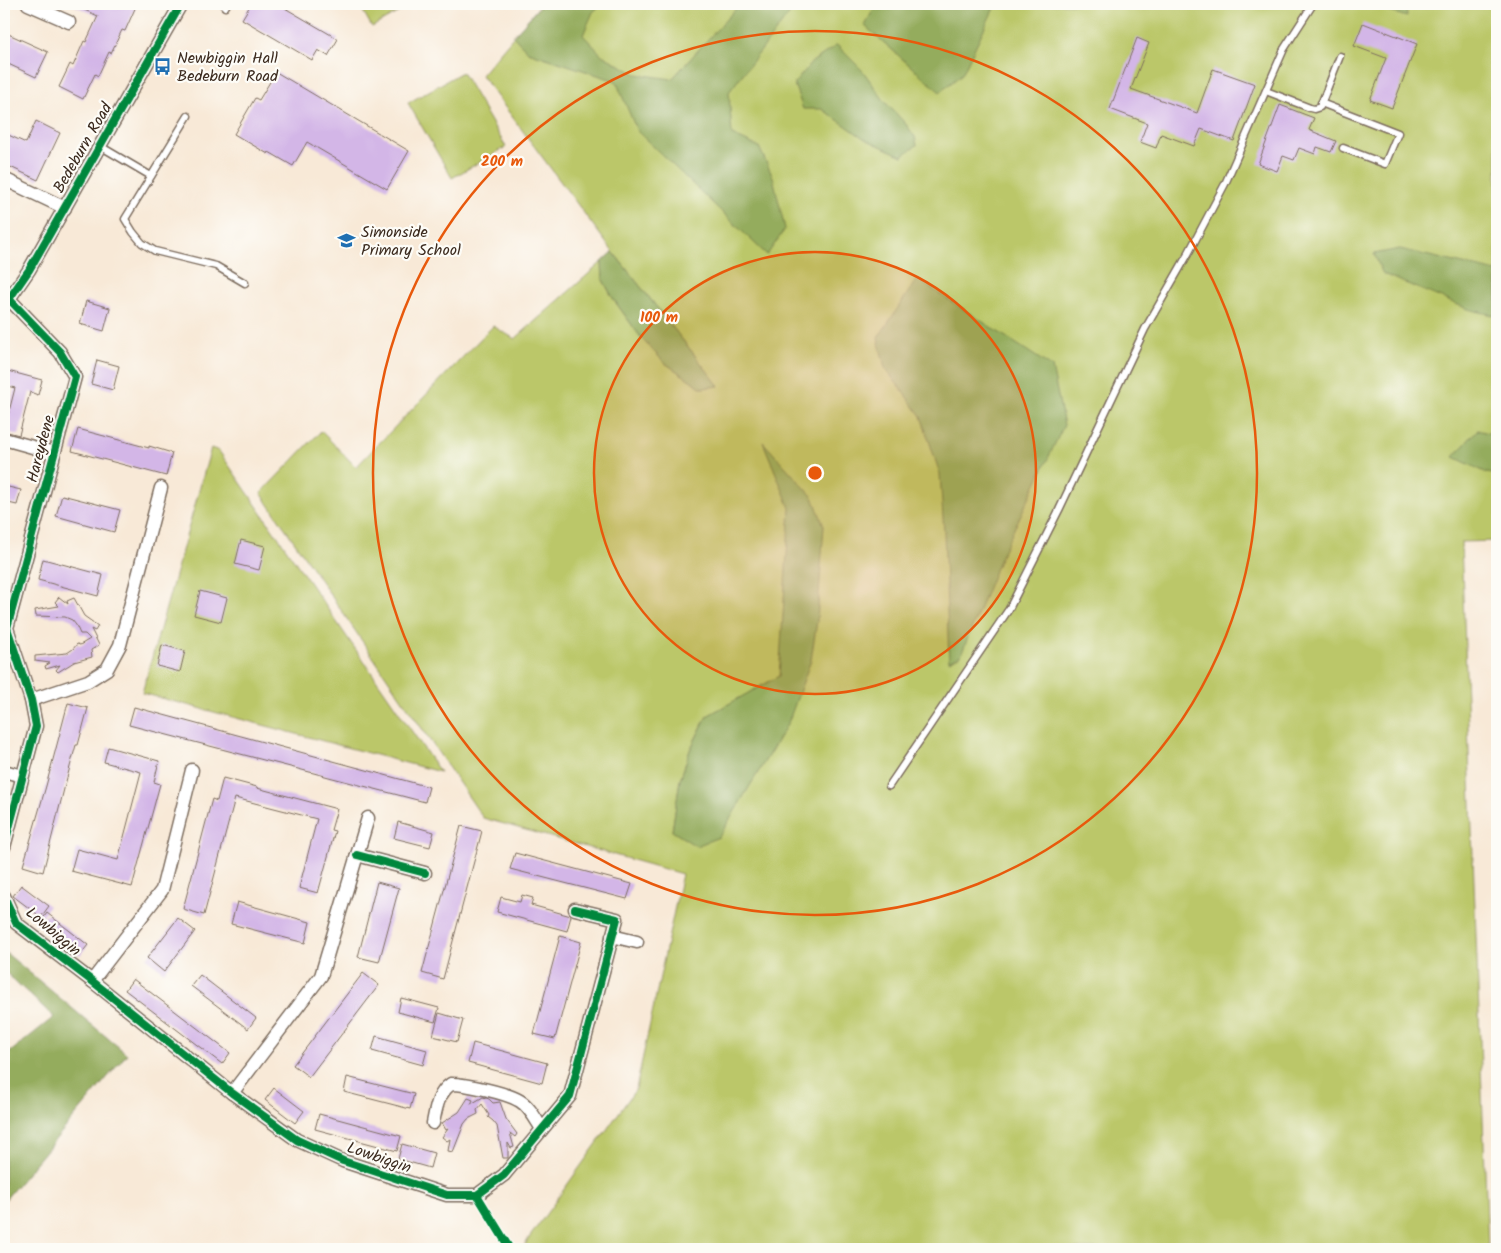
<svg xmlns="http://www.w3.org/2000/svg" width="1501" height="1253" font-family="Kalam,sans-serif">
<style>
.green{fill:#bbc769;stroke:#7b7844;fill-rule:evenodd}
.forest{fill:#94ac5d;stroke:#686b3e}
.building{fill:#d3b6e7}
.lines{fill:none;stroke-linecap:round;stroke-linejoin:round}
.service-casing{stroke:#7d6d5f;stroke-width:9}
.minor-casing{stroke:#7d6d5f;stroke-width:15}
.service{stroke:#fff;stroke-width:6}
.minor{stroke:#fff;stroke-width:12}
.cycleway-casing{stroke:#fdfcf7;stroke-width:11}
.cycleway{stroke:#00873e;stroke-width:8}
.ring{fill:none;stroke:#e8590c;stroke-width:2.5}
.labels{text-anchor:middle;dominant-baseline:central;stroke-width:4.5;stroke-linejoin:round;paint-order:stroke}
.poi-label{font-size:16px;fill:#3b2a1e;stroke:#fdfcf7;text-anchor:start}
.street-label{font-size:16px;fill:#3b2a1e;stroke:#fdfcf7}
.centre{fill:#e8590c;stroke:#fdfcf7;stroke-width:2.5}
.ring-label{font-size:15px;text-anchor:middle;font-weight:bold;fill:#e8590c;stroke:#fdfcf7;stroke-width:4.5;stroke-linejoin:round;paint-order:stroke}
</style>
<rect width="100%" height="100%" fill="#fdfcf7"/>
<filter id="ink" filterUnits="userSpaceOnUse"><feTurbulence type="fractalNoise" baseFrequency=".02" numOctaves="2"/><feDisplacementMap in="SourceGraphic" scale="10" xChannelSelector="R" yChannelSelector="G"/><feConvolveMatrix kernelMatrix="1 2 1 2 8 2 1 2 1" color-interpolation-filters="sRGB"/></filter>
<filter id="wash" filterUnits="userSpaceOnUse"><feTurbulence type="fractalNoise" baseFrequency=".0096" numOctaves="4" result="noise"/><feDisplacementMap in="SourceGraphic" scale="20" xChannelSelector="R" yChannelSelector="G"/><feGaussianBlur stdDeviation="1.12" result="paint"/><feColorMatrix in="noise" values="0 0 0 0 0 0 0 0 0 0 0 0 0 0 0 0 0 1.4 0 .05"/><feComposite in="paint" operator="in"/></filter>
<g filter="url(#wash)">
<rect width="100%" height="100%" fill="#f8e9d7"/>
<g class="green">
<polygon points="359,4 413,4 372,27"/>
<path d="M541,4H1497V541L1461,542L1488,1249H523L529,1238L636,1089L682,874L483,818L261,493L321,431L356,467L493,326L515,339L602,262L603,280L614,300L642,339L665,363L702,388L719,386L613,252L481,75ZM778,677L672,831L680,780L690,750L707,716Z"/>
<polygon points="462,72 506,147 452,178 408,103"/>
<polygon points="211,448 219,451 440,772 142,693"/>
</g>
<g class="forest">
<polygon points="542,4 602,4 593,12 583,35 602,55 636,74 672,79 740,4 797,4 729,92 732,135 759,147 773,177 785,229 767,255 637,131 616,81 528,52 513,36"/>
<polygon points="876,4 996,4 962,74 940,92 865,26"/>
<polygon points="1364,4 1406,4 1407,17"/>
<polygon points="837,45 863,71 885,102 905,123 915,137 917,145 902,156 865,139 822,109 803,109 794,84 812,62"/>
<polygon points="1400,249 1497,272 1497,316 1468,309 1383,274 1374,254"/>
<polygon points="613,252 719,386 702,388 665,363 642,339 614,300 603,280 602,262"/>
<polygon points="917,279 1052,367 1064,425 1000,558 961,655 949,661 944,532 940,474 921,416 885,368 878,338"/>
<polygon points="1477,430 1497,435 1497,475 1487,473 1454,457"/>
<polygon points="763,442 813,497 824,526 817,621 811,660 788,723 719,837 696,846 672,831 680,780 690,750 707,716 779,676 790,508"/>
<polygon points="6,953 127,1054 4,1201 4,1057 54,1017 4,971 4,956"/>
</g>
<g id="blocks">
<g class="building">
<polygon points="71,4 137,4 125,31 122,30 111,53 109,52 98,76 95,74 83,99 59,87 70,64 73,66 84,41 86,42 98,16"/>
<polygon points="251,4 278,4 338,39 328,56 318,50 312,60 242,19"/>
<polygon points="1363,23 1417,44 1392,108 1370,100 1386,58 1354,46"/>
<polygon points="4,32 48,52 36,77 4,62"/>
<polygon points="1137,38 1149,43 1131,89 1197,113 1213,69 1255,84 1234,141 1201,129 1194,146 1161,134 1156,148 1140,142 1147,123 1110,109"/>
<polygon points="276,72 409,151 387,189 307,142 293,166 269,152 268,154 234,134 255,98 259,100"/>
<polygon points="1280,105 1314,118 1309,130 1336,141 1331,152 1317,147 1315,154 1299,148 1294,160 1283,156 1277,171 1258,164"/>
<polygon points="36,121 60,133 38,180 4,164 4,133 26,143"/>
<polygon points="86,301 110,308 104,331 80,324"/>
<polygon points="97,360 119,366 113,390 91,384"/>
<polygon points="4,370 42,380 38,395 30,392 19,435 4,431 15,388 4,385"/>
<polygon points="78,429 149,448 149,446 172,453 166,476 72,451"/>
<polygon points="4,486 21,490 17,505 4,502"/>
<polygon points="62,495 120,510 114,532 56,516"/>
<polygon points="241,540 265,546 259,570 235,564"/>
<polygon points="43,559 103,575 98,596 38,580"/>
<polygon points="200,591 227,598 221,622 194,615"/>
<polygon points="59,597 68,604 67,601 74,598 84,616 98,626 95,631 91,629 99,645 91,650 92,657 74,662 58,672 56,670 60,665 46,669 45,666 50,663 35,661 35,656 67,653 73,649 77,644 80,645 90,639 85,634 80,634 76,625 72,620 65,617 36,616 35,610 59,606 55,602"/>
<polygon points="162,645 185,651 180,672 157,666"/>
<polygon points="68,703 88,708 78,745 76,745 65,785 43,872 23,866 46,786"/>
<polygon points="134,707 429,787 425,802 129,725"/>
<polygon points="108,747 159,761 154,782 160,784 132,887 71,871 77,849 118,860 141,772 104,762"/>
<polygon points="223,778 257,787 257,788 337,809 331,830 335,831 318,893 299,888 317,819 235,798 204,915 183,909 212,799 217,801"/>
<polygon points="398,822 434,832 430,847 394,838"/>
<polygon points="461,826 482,831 443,979 422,973"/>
<polygon points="515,853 632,884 627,899 510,869"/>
<polygon points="377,882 399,888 379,962 358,957"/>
<polygon points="21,885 49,906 41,917 13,896"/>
<polygon points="522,895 533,898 531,905 571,916 567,931 497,912 501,897 520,902"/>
<polygon points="237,902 310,922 305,943 231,924"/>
<polygon points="47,913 88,945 80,955 39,924"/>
<polygon points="178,918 195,931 164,972 147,958"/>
<polygon points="560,936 581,942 555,1039 534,1034"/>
<polygon points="363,973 379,985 309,1077 293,1065"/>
<polygon points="200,975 256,1018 248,1029 191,986"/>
<polygon points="133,979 230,1053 222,1064 125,990"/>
<polygon points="401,998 439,1008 435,1022 398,1012"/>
<polygon points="439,1013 463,1020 457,1042 433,1036"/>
<polygon points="376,1036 427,1050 423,1065 372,1051"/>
<polygon points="473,1043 547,1063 542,1083 468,1063"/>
<polygon points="347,1077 414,1094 410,1109 344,1092"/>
<polygon points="274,1088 304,1111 295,1123 265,1100"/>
<polygon points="483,1097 489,1099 493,1103 500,1102 506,1119 517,1134 515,1137 510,1133 514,1147 511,1148 508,1143 508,1158 503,1158 497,1126 493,1121 488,1117 489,1115 482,1104 477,1110 478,1114 468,1119 464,1124 453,1152 448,1151 450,1139 447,1141 442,1137 448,1129 446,1130 442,1123 459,1112 468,1098 473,1100 471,1104"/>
<polygon points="319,1114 401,1136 397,1151 315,1129"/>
<polygon points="402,1144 434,1153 430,1168 398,1159"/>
</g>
</g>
</g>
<g filter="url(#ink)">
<use href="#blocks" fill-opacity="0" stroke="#7d6d5f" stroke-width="1"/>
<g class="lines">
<defs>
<g id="service">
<polyline points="225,7 227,4"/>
<polyline points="1266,91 1310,108 1314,109 1320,107 1340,56"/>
<polyline points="1321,103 1398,133 1385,164 1343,148"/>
<polyline points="188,116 125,219 133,232 142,243 155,251 216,266 245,283"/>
<polyline points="100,146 151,176"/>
<polyline points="889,786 1009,609 1059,510 1145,329 1188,254 1225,184 1284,49 1313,4"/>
</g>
<g id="minor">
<polyline points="28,4 69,22"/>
<polyline points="4,179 65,208"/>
<polyline points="4,302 9,299 29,270 181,4"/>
<polyline points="4,439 54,453"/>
<polyline points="31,700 88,681 107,669 120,645 161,488"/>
<polyline points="4,771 22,776"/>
<polyline points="4,847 36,726 31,700 7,628 75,377 60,352 9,299"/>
<polyline points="357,855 425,873"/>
<polyline points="4,896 16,923 92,981 232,1093 297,1140 343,1161 447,1195 477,1195 504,1175 570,1096 617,919 575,909"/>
<polyline points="612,936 637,942"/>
<polyline points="92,981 162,890 192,770"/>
<polyline points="232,1093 321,976 368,818"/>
<path d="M433,1123C436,1108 438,1093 451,1084C466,1084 507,1093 520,1101C530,1107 536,1120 542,1129"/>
</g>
</defs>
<use href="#service" class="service-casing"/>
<use href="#minor" class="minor-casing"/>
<use href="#service" class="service"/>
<use href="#minor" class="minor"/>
<defs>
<g id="cycleway">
<polyline points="4,302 9,299 29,270 181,4"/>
<polyline points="4,847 36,726 31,700 7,628 75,377 60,352 9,299"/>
<polyline points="357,855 425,873"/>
<polyline points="4,896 16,923 92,981 232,1093 297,1140 343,1161 447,1195 477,1195 504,1175 570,1096 617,919 575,909"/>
<polyline points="477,1195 510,1249"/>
</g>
</defs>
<use href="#cycleway" class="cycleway-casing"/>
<use href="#cycleway" class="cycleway"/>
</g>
</g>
<circle cx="815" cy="473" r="221" fill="#e8590c" fill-opacity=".12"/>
<g class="ring">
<circle cx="815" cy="473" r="221"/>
<circle cx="815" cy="473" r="442"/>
</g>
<defs>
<symbol id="bus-bare" viewBox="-9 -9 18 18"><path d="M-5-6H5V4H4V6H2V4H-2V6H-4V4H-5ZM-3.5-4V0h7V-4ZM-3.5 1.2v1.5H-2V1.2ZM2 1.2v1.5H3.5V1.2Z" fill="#1f6fb2" stroke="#fdfcf7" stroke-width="2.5" paint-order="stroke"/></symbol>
<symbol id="school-bare" viewBox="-9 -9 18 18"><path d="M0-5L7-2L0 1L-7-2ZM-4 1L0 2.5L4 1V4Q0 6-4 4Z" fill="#1f6fb2" stroke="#fdfcf7" stroke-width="2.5" paint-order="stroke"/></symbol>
</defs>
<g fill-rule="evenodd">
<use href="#bus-bare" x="150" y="54" width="25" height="25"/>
<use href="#school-bare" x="334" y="228" width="25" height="25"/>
</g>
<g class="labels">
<g class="poi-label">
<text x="177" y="58">Newbiggin Hall<tspan x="177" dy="18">Bedeburn Road</tspan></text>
<text x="361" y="232">Simonside<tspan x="361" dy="18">Primary School</tspan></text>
</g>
<g class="street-label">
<text transform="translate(83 148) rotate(-60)">Bedeburn Road</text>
<text transform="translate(41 449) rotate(-75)">Hareydene</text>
<text transform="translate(53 932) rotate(40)">Lowbiggin</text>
<text transform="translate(379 1158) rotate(19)">Lowbiggin</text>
</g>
</g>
<circle cx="815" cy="473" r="8" class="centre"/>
<g class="ring-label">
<text x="502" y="166">200 m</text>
<text x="659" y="322">100 m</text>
</g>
<rect width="1501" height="1253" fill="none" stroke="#fdfcf7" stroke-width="20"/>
</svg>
